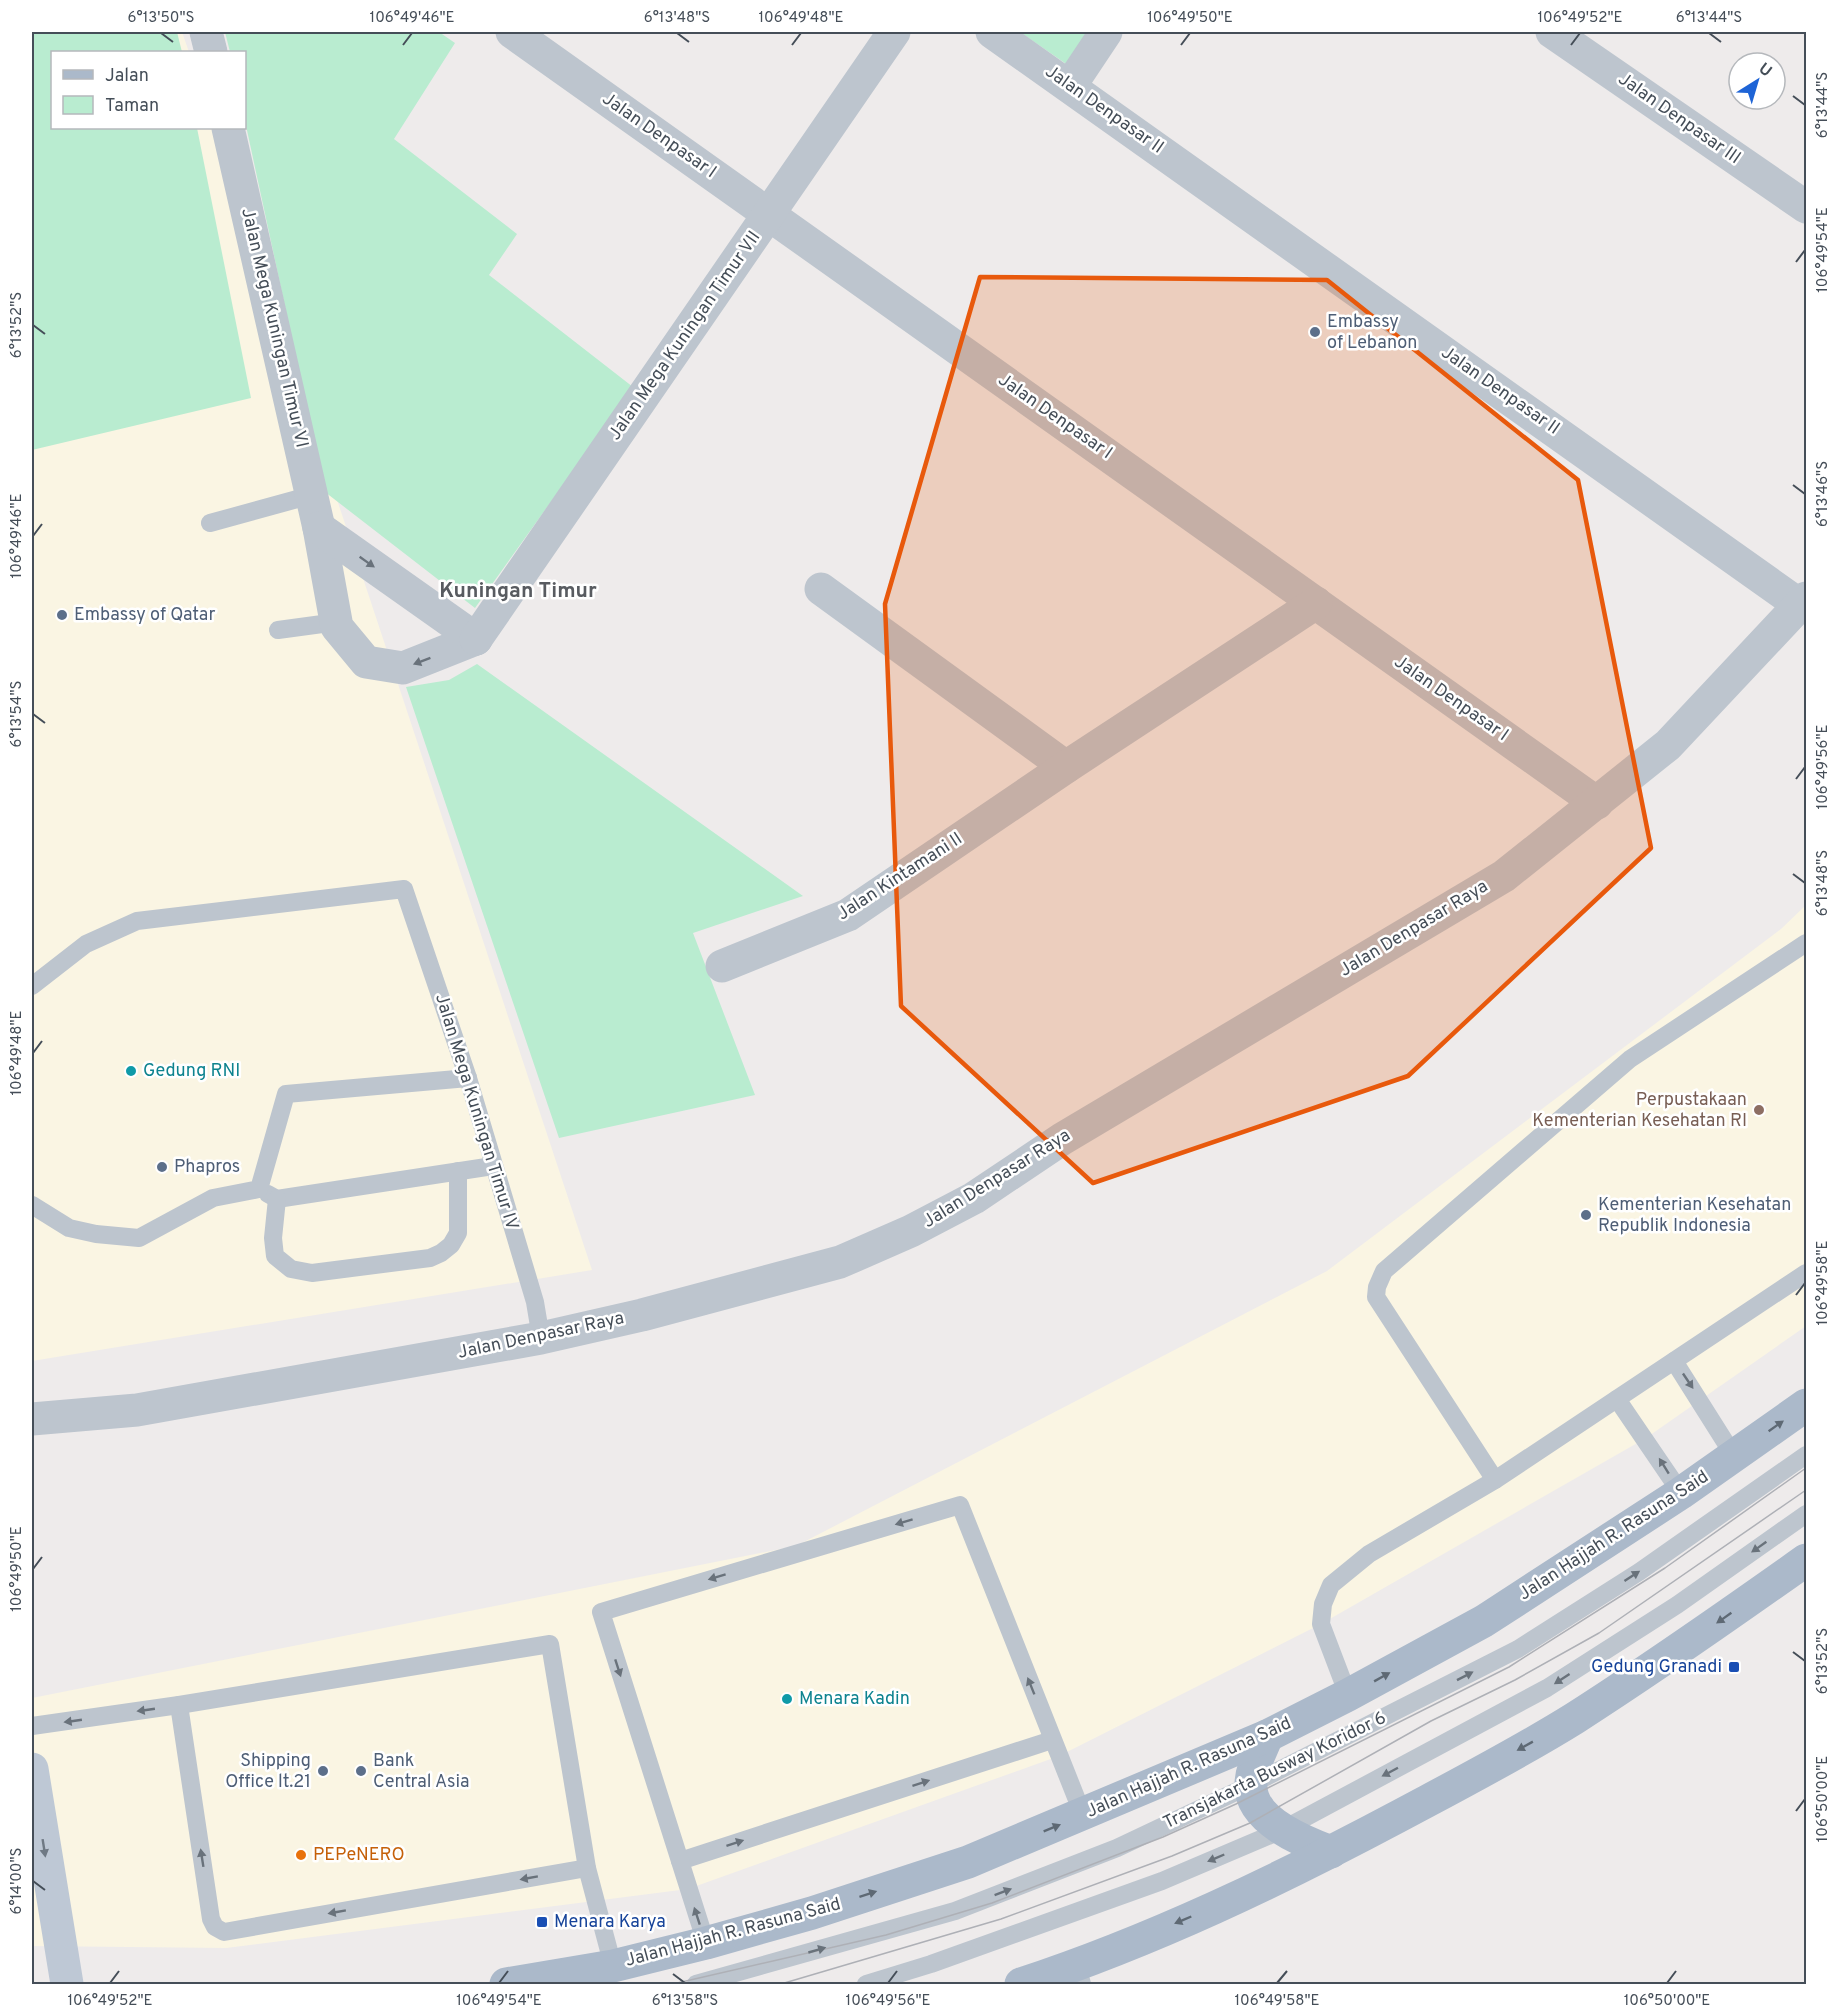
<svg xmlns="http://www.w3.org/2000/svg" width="1838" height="2016" font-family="Overpass,sans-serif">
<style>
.commercial{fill:#faf5e3}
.green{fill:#b9ecd0}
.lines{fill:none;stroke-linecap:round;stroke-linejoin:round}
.service{stroke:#bdc5ce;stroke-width:18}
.minor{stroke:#bdc5ce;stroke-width:33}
.tertiary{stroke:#bdc5ce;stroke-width:33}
.secondary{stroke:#bec8d5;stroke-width:33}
.primary{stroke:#abb9ca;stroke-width:33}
.tram{stroke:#aeb0b6;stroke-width:1.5}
.oneway{fill:#69727b}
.oneway2{fill:#5e6974}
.oneway3{fill:#6f7984}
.marked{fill:#e8590c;fill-opacity:0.2;stroke:#e8590c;stroke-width:4.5;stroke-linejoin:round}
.ticks{fill:none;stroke:#454e58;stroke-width:2}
.service-dot{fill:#5c6f8a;stroke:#fff;stroke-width:2}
.culture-dot{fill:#0f9aa8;stroke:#fff;stroke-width:2}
.education-dot{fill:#8d6e63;stroke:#fff;stroke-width:2}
.transit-dot{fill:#1a4fb4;stroke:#fff;stroke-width:2}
.food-dot{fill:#e8710a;stroke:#fff;stroke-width:2}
.labels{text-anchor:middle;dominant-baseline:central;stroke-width:5;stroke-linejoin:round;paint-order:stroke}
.street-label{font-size:18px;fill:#454e58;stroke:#fff}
.service-label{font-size:18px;fill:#4e5e75;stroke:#fff;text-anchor:start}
.culture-label{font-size:18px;fill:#0d838f;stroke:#fff;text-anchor:start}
.education-label{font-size:18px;fill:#785e54;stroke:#fff;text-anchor:end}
.transit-label{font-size:18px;fill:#164399;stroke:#fff;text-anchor:end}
.food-label{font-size:18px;fill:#c56008;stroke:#fff;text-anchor:start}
.quarter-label{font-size:21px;font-weight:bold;fill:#585b60;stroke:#fff}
.neatline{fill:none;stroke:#454e58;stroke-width:2}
.ticks-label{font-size:15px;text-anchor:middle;fill:#454e58}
</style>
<rect width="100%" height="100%" fill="#eeebeb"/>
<g class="commercial">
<polygon points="32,32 182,32 189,52 52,52 52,128 214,128 592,1270 32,1361"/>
<polygon points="1806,905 1806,1326 1646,1438 1321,1624 1059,1756 688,1889 226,1948 32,1946 32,1698 796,1546 1327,1271 1781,929"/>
</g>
<g class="green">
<polygon points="32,32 177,32 182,52 52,52 52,128 197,128 251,398 32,450"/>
<polygon points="225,32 439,32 455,43 394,139 517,234 489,275 633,387 475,608 325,492 245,121 244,52 230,52"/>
<polygon points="1020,32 1097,32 1072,68"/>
<polygon points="477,664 803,896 693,933 755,1095 559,1138 406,687 449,680"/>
</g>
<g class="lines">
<g class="service">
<polyline points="210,523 312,495"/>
<polyline points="278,630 337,622"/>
<polyline points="32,986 86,944 137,921 404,889 468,1078 535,1302 541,1338"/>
<polyline points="268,1194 277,1199 493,1166"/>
<polyline points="277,1199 273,1238 275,1256 291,1269 312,1273 430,1258 441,1253 451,1245 458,1233 458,1171"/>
<polyline points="32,1205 69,1228 96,1234 139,1238 213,1198 259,1189 286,1094 468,1078"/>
<polyline points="1674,1361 1734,1456"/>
<polyline points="1617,1399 1681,1493"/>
<polyline points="1495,1480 1376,1297 1377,1287 1384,1271 1630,1059 1806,943"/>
<polyline points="1348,1695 1321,1624 1323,1604 1331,1585 1369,1554 1495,1480 1806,1273"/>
<polyline points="179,1705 211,1919 215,1927 224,1932 587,1868"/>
<polyline points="32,1726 179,1705 550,1644 587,1868 613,1966"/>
<polyline points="680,1861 1052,1740"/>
<polyline points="706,1943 601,1612 960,1505 1083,1815"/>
<polyline points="1077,1966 1082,1984"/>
<polyline points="696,1984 955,1911 1117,1848 1250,1785 1518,1649 1639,1572 1806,1455"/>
<polyline points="866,1984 931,1964 1162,1881 1282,1830 1547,1688 1677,1605 1806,1514"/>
</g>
<g class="minor">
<polyline points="206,32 211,52"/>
<polyline points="512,32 1597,803"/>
<polyline points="992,32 1801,606"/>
<polyline points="1552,32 1806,207"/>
<polyline points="1070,86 1106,32"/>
<polyline points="228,128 319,528 337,627 366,662 403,668 476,639"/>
<polyline points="319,528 476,639"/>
<polyline points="821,589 1066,767"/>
<polyline points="476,639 894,32"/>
<polyline points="722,966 848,915 1066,767 1316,603"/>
</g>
<polyline class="tertiary" points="32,1419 137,1410 541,1338 642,1315 840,1262 911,1231 974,1198 1062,1139 1504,876 1668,745 1806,598"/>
<polyline class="secondary" points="32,1769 67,1984"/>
<g class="primary">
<path d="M1267,1736C1262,1750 1251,1768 1251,1784C1249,1820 1304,1842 1331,1852"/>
<polyline points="506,1984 613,1966 706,1943 812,1913 968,1862 1267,1736 1348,1695 1484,1621 1681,1493 1806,1405"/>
<path d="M1021,1984C1152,1941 1279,1880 1401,1815C1459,1784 1519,1753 1575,1718C1653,1668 1730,1614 1806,1560"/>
</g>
<g class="tram">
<polyline points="673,1984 886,1935 992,1903 1163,1837 1236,1804 1509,1667 1665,1568 1806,1468"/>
<polyline points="781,1984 1001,1919 1172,1856 1250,1823 1431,1721 1515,1680 1599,1633 1806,1490"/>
</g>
</g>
<defs><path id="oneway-solid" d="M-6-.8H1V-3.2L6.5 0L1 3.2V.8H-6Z" transform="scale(1.5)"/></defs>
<g class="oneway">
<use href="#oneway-solid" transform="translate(367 562) rotate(35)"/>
<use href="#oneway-solid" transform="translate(422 661) rotate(159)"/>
<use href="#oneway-solid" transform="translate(1688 1381) rotate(56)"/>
<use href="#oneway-solid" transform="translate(1664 1466) rotate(-122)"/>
<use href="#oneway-solid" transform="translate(904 1522) rotate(163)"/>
<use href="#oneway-solid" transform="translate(1759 1547) rotate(145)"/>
<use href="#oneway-solid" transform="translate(1632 1576) rotate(-33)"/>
<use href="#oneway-solid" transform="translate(717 1577) rotate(163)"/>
<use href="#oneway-solid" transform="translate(618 1668) rotate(72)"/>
<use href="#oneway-solid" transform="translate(1465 1676) rotate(-27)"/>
<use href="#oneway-solid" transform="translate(1562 1679) rotate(147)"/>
<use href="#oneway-solid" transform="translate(1031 1686) rotate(-112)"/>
<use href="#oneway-solid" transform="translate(146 1710) rotate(172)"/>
<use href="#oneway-solid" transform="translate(73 1721) rotate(172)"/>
<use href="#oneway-solid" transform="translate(1390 1772) rotate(152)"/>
<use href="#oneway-solid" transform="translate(921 1783) rotate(-18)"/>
<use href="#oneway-solid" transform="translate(735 1843) rotate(-18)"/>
<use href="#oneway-solid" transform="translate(202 1858) rotate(-99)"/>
<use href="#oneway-solid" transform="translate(1216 1858) rotate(157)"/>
<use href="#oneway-solid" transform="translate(529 1878) rotate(170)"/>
<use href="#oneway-solid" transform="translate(1003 1892) rotate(-21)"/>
<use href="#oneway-solid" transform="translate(337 1912) rotate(170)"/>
<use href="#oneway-solid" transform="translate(697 1916) rotate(-108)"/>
<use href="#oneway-solid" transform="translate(817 1950) rotate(-16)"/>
</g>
<g class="oneway2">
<use href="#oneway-solid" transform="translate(1776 1426) rotate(-35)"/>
<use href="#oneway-solid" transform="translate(1724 1618) rotate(145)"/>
<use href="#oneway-solid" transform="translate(1382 1677) rotate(-29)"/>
<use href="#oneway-solid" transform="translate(1525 1746) rotate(151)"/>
<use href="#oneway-solid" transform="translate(1052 1828) rotate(-22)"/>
<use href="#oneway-solid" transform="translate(868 1894) rotate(-18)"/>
<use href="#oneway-solid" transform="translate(1183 1920) rotate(157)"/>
</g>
<use class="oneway3" href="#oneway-solid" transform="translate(44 1848) rotate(81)"/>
<path class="marked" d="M980,277L1327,280L1578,480L1651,848L1408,1076L1093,1183L901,1006L885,604Z"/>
<path class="ticks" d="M161,33L173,42M677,33L689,42M1709,33L1721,42M403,45L412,33M792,45L801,33M1181,45L1190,33M1571,45L1580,33M1793,96L1805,105M1796,262L1805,250M33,325L45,334M1793,485L1805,494M33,536L42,524M33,714L45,723M1796,779L1805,767M1793,874L1805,883M33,1053L42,1041M1796,1295L1805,1283M33,1569L42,1557M1793,1652L1805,1661M1796,1811L1805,1799M33,1881L45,1890M673,1974L685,1983M110,1983L119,1971M499,1983L508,1971M888,1983L897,1971M1277,1983L1287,1971M1667,1983L1676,1971"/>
<g class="service-dot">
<circle cx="1315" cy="332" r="6"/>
<circle cx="62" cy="615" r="6"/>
<circle cx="162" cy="1167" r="6"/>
<circle cx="1586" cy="1215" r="6"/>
<circle cx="323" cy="1771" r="6"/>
<circle cx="361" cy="1771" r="6"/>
</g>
<g class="culture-dot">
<circle cx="131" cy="1071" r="6"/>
<circle cx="787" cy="1699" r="6"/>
</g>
<circle class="education-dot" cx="1759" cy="1110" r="6"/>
<g class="transit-dot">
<rect x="1728" y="1661" width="12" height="12" rx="3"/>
<rect x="536" y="1916" width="12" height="12" rx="3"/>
</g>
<circle class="food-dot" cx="301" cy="1855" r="6"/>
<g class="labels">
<g class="street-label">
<text transform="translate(1104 110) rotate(35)">Jalan Denpasar II</text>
<text transform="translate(1679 119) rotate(35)">Jalan Denpasar III</text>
<text transform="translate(659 136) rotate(35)">Jalan Denpasar I</text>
<text transform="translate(274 328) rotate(77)">Jalan Mega Kuningan Timur VI</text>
<text transform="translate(685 336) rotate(-55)">Jalan Mega Kuningan Timur VII</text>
<text transform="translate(1500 391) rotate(35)">Jalan Denpasar II</text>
<text transform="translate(1055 417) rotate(35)">Jalan Denpasar I</text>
<text transform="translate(1451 699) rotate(35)">Jalan Denpasar I</text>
<text transform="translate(900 877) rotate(-33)">Jalan Kintamani II</text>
<text transform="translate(1414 929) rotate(-31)">Jalan Denpasar Raya</text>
<text transform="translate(476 1112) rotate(73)">Jalan Mega Kuningan Timur IV</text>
<text transform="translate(997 1179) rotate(-32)">Jalan Denpasar Raya</text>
<text transform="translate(541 1336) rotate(-12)">Jalan Denpasar Raya</text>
<text transform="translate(1614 1536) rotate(-33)">Jalan Hajjah R. Rasuna Said</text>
<text transform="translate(1189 1768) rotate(-24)">Jalan Hajjah R. Rasuna Said</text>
<text transform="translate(1275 1771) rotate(-26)">Transjakarta Busway Koridor 6</text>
<text transform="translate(733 1933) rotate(-15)">Jalan Hajjah R. Rasuna Said</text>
</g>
<g class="service-label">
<text x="1327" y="322">Embassy<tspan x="1327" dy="21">of Lebanon</tspan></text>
<text x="74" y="615">Embassy of Qatar</text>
<text x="174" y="1167">Phapros</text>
<text x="1598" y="1205">Kementerian Kesehatan<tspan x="1598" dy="21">Republik Indonesia</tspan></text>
<text x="311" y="1761" text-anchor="end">Shipping<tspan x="311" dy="21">Office lt.21</tspan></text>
<text x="373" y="1761">Bank<tspan x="373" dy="21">Central Asia</tspan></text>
</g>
<g class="culture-label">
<text x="143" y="1071">Gedung RNI</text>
<text x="799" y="1699">Menara Kadin</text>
</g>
<g class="education-label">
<text x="1747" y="1100">Perpustakaan<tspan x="1747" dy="21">Kementerian Kesehatan RI</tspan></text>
</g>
<g class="transit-label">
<text x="1722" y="1667">Gedung Granadi</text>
<text x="554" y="1922" text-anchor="start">Menara Karya</text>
</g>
<g class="food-label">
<text x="313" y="1855">PEPeNERO</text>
</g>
<g class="quarter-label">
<text x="518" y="591">Kuningan Timur</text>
</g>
</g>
<rect width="1838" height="2016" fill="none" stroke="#ffffff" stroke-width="66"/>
<rect x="51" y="51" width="195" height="78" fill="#ffffff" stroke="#b5b8bc" stroke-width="1.5"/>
<rect x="63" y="70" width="30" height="9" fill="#abb9ca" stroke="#b5b8bc" stroke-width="1.5"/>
<text x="105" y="81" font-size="18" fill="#454e58">Jalan</text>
<rect x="63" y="96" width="30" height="18" fill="#b9ecd0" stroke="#b5b8bc" stroke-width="1.5"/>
<text x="105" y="111" font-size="18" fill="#454e58">Taman</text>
<g transform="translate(1757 81) rotate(37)"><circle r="28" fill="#ffffff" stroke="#b5b8bc" stroke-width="1.5"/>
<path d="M0-4.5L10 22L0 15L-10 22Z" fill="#1e64d6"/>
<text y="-9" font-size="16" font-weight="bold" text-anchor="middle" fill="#454e58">U</text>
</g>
<rect x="33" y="33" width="1772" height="1950" class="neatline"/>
<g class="ticks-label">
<text x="161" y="22">6°13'50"S</text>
<text x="412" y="22">106°49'46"E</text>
<text x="677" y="22">6°13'48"S</text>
<text x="801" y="22">106°49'48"E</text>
<text x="1190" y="22">106°49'50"E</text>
<text x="1580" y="22">106°49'52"E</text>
<text x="1709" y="22">6°13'44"S</text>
<text transform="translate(1822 105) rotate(-90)" y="5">6°13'44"S</text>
<text transform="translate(1822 250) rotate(-90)" y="5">106°49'54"E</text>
<text transform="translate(16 325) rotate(-90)" y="5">6°13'52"S</text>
<text transform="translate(1822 494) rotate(-90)" y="5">6°13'46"S</text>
<text transform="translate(16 536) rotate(-90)" y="5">106°49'46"E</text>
<text transform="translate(16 714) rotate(-90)" y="5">6°13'54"S</text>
<text transform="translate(1822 767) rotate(-90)" y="5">106°49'56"E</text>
<text transform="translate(1822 883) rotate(-90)" y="5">6°13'48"S</text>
<text transform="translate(16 1053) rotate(-90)" y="5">106°49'48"E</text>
<text transform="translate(1822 1283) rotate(-90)" y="5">106°49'58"E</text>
<text transform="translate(16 1569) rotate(-90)" y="5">106°49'50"E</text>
<text transform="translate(1822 1661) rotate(-90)" y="5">6°13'52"S</text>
<text transform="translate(1822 1799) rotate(-90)" y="5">106°50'00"E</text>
<text transform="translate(16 1881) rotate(-90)" y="5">6°14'00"S</text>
<text x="110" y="2005">106°49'52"E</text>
<text x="499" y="2005">106°49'54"E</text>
<text x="685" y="2005">6°13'58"S</text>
<text x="888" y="2005">106°49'56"E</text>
<text x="1277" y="2005">106°49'58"E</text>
<text x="1667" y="2005">106°50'00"E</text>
</g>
</svg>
